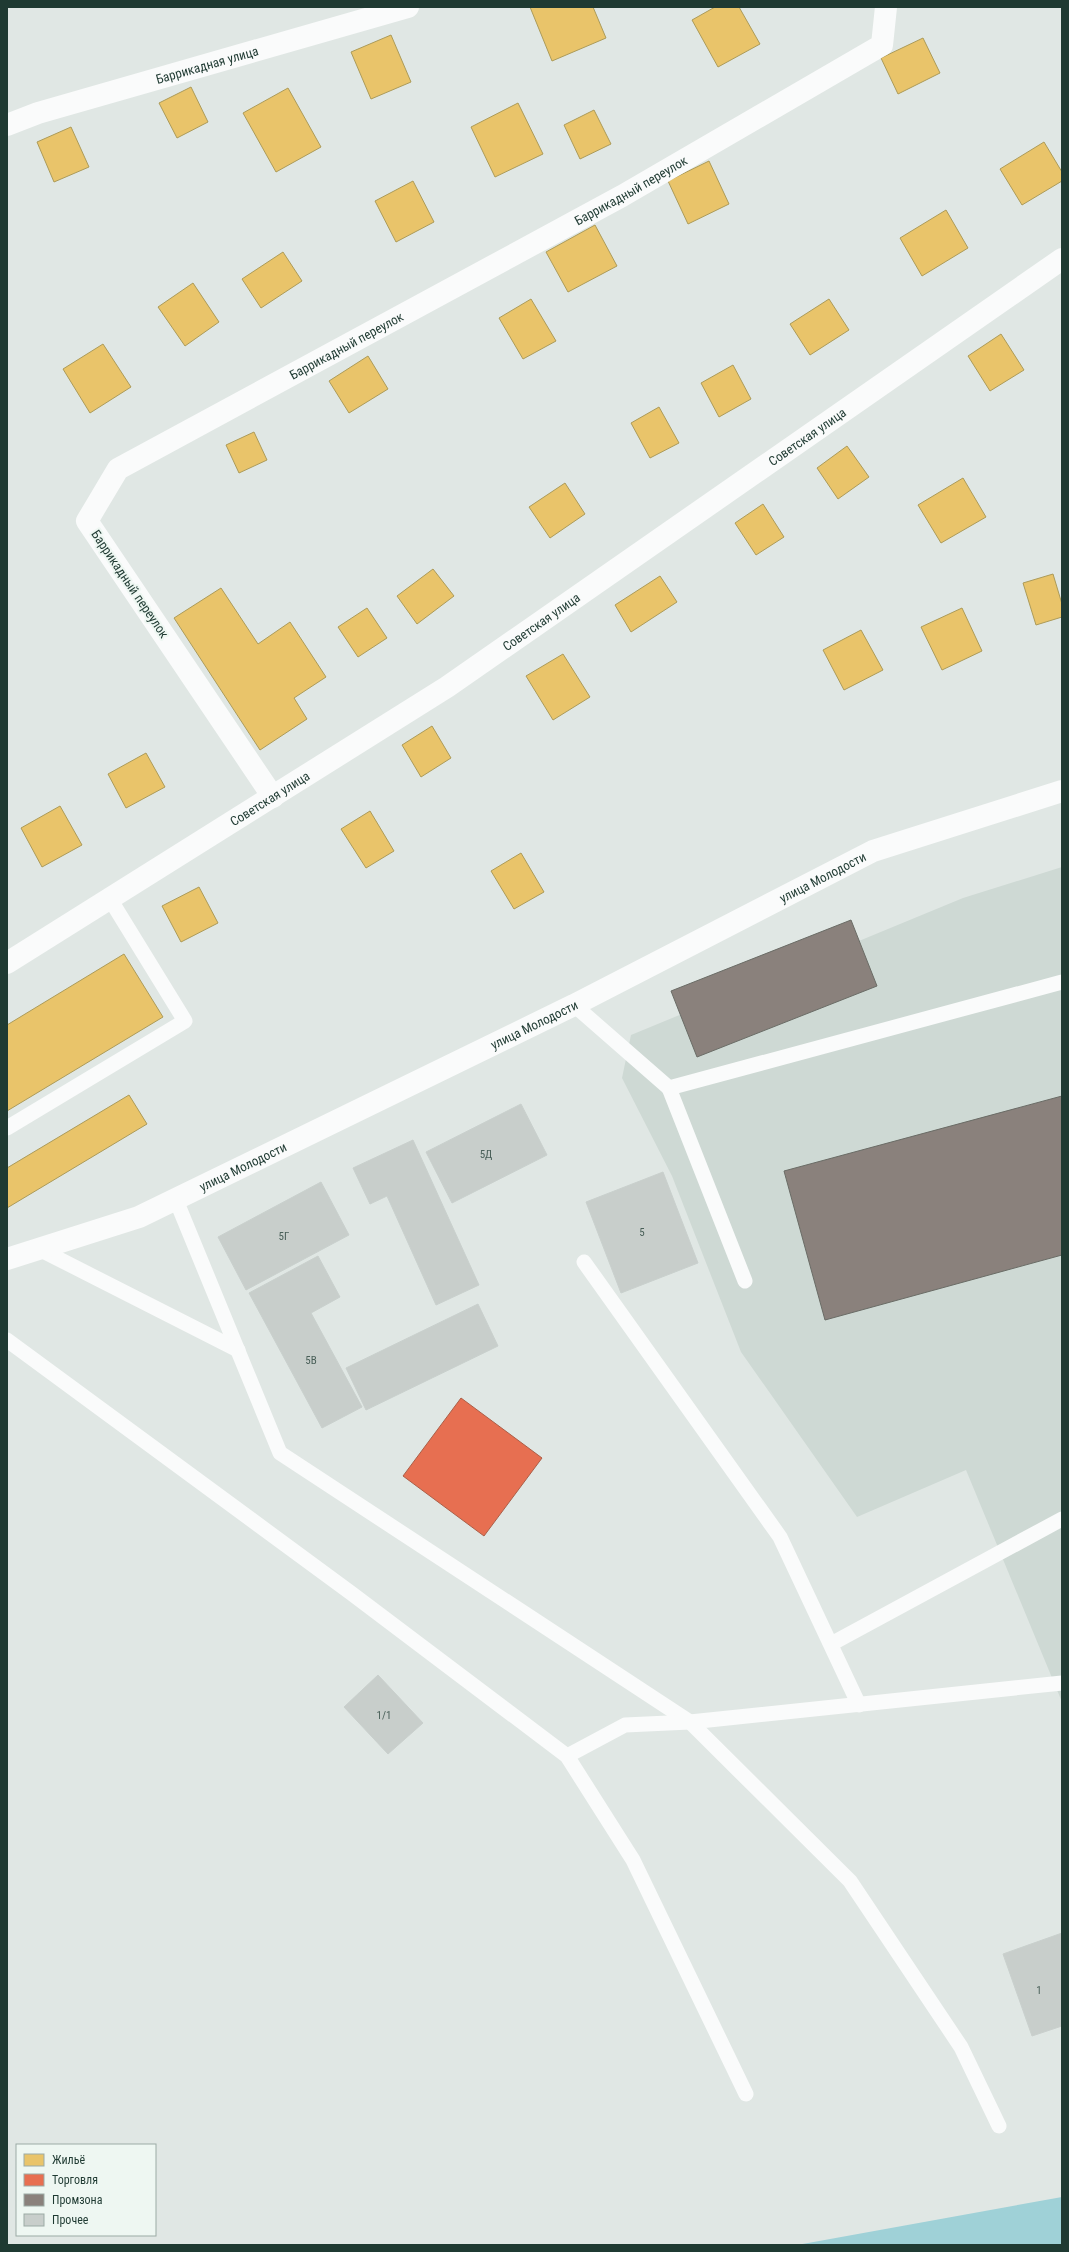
<svg xmlns="http://www.w3.org/2000/svg" width="1069" height="2252" font-family="'Roboto Condensed',sans-serif">
<style>
.built{fill:#ced9d4}
.water{fill:#9fd1d7}
.homes{fill:#e9c46a;stroke:#ac9b59}
.shops{fill:#e76f51;stroke:#ab5f48}
.industry{fill:#8a817c;stroke:#6a6c66}
.building{fill:#c8cecb;stroke:#c9d0cd}
.lines{fill:none;stroke-linecap:round;stroke-linejoin:round}
.service{stroke:#fafbfb;stroke-width:15}
.minor{stroke:#fafbfb;stroke-width:22}
.labels{text-anchor:middle;dominant-baseline:central;stroke-width:4;stroke-linejoin:round;paint-order:stroke}
.number-label{font-size:11px;fill:#4a6059}
.street-label{font-size:13px;fill:#1f3a32;stroke:#eef7f2}
</style>
<rect width="100%" height="100%" fill="#e0e7e4"/>
<polygon class="built" points="1062,867 1062,1702 966,1470 857,1517 741,1352 672,1176 622,1078 631,1035 963,898"/>
<polygon class="water" points="1062,2197 1062,2245 797,2245"/>
<g class="homes">
<polygon points="530,7 593,7 606,38 552,61"/>
<polygon points="715,7 739,7 760,44 718,67 692,20"/>
<polygon points="391,35 411,82 371,99 351,52"/>
<polygon points="923,38 940,73 898,94 881,58"/>
<polygon points="191,87 208,122 177,138 159,103"/>
<polygon points="288,88 321,147 276,172 243,113"/>
<polygon points="518,103 543,154 495,177 471,127"/>
<polygon points="594,110 611,144 580,159 564,125"/>
<polygon points="71,127 89,167 54,182 37,142"/>
<polygon points="1044,142 1062,172 1062,181 1022,205 1000,169"/>
<polygon points="709,161 729,204 688,224 668,181"/>
<polygon points="413,181 434,222 396,242 375,201"/>
<polygon points="946,210 968,248 922,276 900,238"/>
<polygon points="595,225 617,266 568,292 546,252"/>
<polygon points="283,252 302,281 261,308 242,279"/>
<polygon points="193,283 219,322 185,346 158,307"/>
<polygon points="531,299 556,341 523,359 499,318"/>
<polygon points="829,299 849,330 810,355 790,324"/>
<polygon points="1001,334 1024,370 990,391 968,356"/>
<polygon points="103,344 131,387 90,413 63,369"/>
<polygon points="368,356 388,389 349,413 329,381"/>
<polygon points="733,365 751,399 719,417 701,383"/>
<polygon points="659,407 679,443 650,458 631,423"/>
<polygon points="254,432 267,460 239,473 226,445"/>
<polygon points="847,446 869,477 838,499 817,468"/>
<polygon points="963,478 986,517 941,543 918,505"/>
<polygon points="565,483 585,514 550,538 529,507"/>
<polygon points="763,504 784,537 756,555 735,523"/>
<polygon points="433,569 454,596 417,624 397,596"/>
<polygon points="1053,574 1062,604 1062,617 1036,625 1023,583"/>
<polygon points="660,576 677,602 631,632 615,605"/>
<polygon points="221,588 258,644 290,622 326,677 294,698 307,719 260,750 174,618"/>
<polygon points="367,608 387,638 358,657 338,627"/>
<polygon points="962,608 982,651 942,670 921,627"/>
<polygon points="861,630 883,670 844,690 823,650"/>
<polygon points="563,654 590,697 553,720 526,676"/>
<polygon points="432,726 451,758 421,777 402,745"/>
<polygon points="146,753 165,787 126,808 108,774"/>
<polygon points="60,806 82,845 42,867 21,828"/>
<polygon points="370,811 394,851 366,868 341,829"/>
<polygon points="521,853 544,892 514,909 491,871"/>
<polygon points="199,887 218,923 181,942 162,906"/>
<polygon points="124,954 163,1017 7,1111 7,1025"/>
<polygon points="129,1095 147,1124 7,1208 7,1168"/>
</g>
<polygon class="shops" points="461,1398 542,1458 484,1536 403,1476"/>
<g class="industry">
<polygon points="851,920 877,986 697,1057 671,991"/>
<polygon points="1062,1096 1062,1255 825,1320 784,1171"/>
</g>
<g class="building">
<polygon points="521,1104 547,1155 452,1203 426,1152"/>
<polygon points="413,1140 479,1285 436,1305 387,1196 370,1204 353,1168"/>
<polygon points="663,1172 698,1263 621,1293 586,1202"/>
<polygon points="321,1182 349,1235 246,1290 218,1237"/>
<polygon points="318,1256 340,1297 311,1313 362,1407 322,1428 249,1293"/>
<polygon points="478,1304 498,1346 366,1410 346,1368"/>
<polygon points="378,1675 423,1723 388,1754 344,1707"/>
<polygon points="1062,1933 1062,2026 1032,2036 1003,1954"/>
</g>
<g class="lines">
<g class="service">
<polyline points="574,1005 669,1088 1062,982"/>
<polyline points="669,1088 745,1281"/>
<polyline points="7,1128 185,1021 110,899"/>
<polyline points="176,1200 280,1453 690,1722 850,1881 961,2047 999,2126"/>
<polyline points="41,1250 238,1350"/>
<polyline points="584,1262 780,1537 859,1705"/>
<polyline points="7,1340 351,1593 567,1756 633,1860 746,2094"/>
<polyline points="831,1644 1062,1519"/>
<polyline points="567,1756 625,1725 690,1722 1062,1683"/>
</g>
<g class="minor">
<path id="s1" d="M7,125L38,113L408,7"/>
<path id="s2" d="M273,797L87,521L118,469L622,196L882,45L886,7"/>
<path id="s3" d="M7,963L447,687L1062,259"/>
<path id="s4" d="M7,1259L139,1217L574,1005L873,851L1062,791"/>
</g>
</g>
<g class="labels">
<g class="number-label">
<text x="486" y="1154">5Д</text>
<text x="642" y="1232">5</text>
<text x="284" y="1236">5Г</text>
<text x="311" y="1360">5В</text>
<text x="384" y="1715">1/1</text>
<text x="1039" y="1990">1</text>
</g>
<g class="street-label">
<text stroke="none"><textPath href="#s1" startOffset="209">Баррикадная улица</textPath></text>
<text stroke="none"><textPath href="#s2" startOffset="977">Баррикадный переулок</textPath></text>
<text stroke="none"><textPath href="#s2" startOffset="653">Баррикадный переулок</textPath></text>
<text stroke="none"><textPath href="#s3" startOffset="958">Советская улица</textPath></text>
<text transform="translate(130 584) rotate(56)">Баррикадный переулок</text>
<text stroke="none"><textPath href="#s3" startOffset="634">Советская улица</textPath></text>
<text stroke="none"><textPath href="#s3" startOffset="310">Советская улица</textPath></text>
<text stroke="none"><textPath href="#s4" startOffset="902">улица Молодости</textPath></text>
<text stroke="none"><textPath href="#s4" startOffset="578">улица Молодости</textPath></text>
<text stroke="none"><textPath href="#s4" startOffset="254">улица Молодости</textPath></text>
</g>
</g>
<rect width="1069" height="2252" fill="none" stroke="#1f3a32" stroke-width="16"/>
<rect x="16" y="2144" width="140" height="92" fill="#eef7f2" stroke="#9baba5"/>
<rect x="24" y="2154" width="20" height="12" fill="#e9c46a" stroke="#9baba5"/>
<text x="52" y="2164" font-size="12" fill="#1f3a32">Жильё</text>
<rect x="24" y="2174" width="20" height="12" fill="#e76f51" stroke="#9baba5"/>
<text x="52" y="2184" font-size="12" fill="#1f3a32">Торговля</text>
<rect x="24" y="2194" width="20" height="12" fill="#8a817c" stroke="#9baba5"/>
<text x="52" y="2204" font-size="12" fill="#1f3a32">Промзона</text>
<rect x="24" y="2214" width="20" height="12" fill="#c8cecb" stroke="#9baba5"/>
<text x="52" y="2224" font-size="12" fill="#1f3a32">Прочее</text>
</svg>
